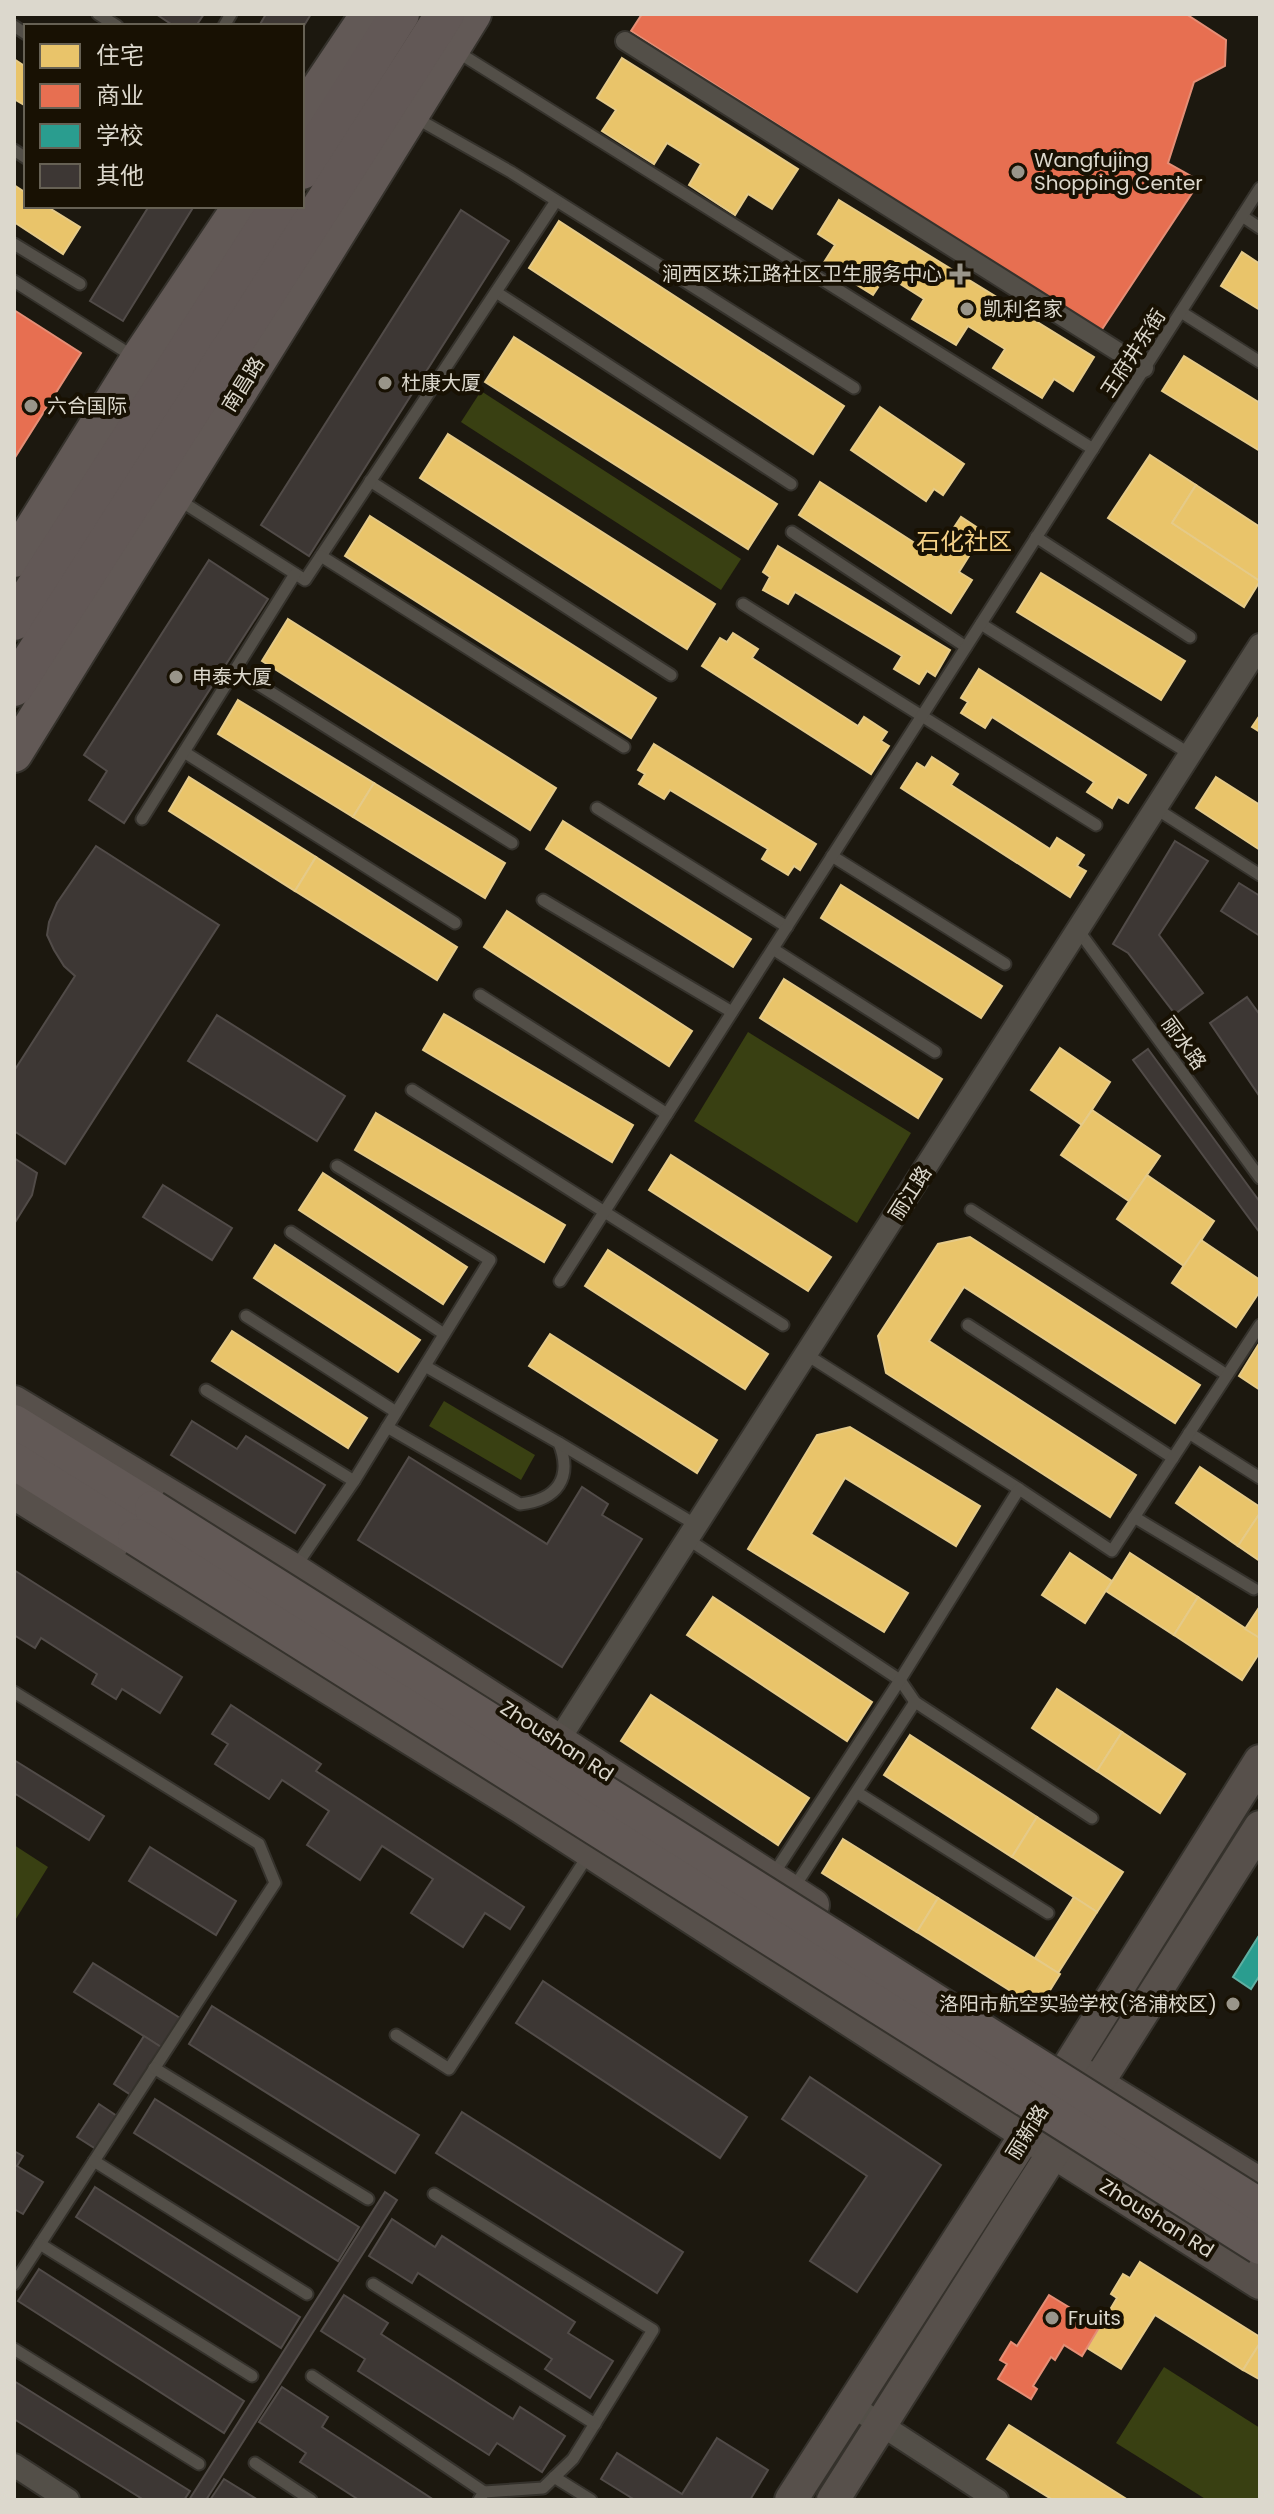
<svg xmlns="http://www.w3.org/2000/svg" width="1274" height="2514" font-family="Poppins,'Noto Sans SC',sans-serif">
<style>
.green{fill:#394012}
.homes{fill:#e9c46a;stroke:#e5ca88;stroke-width:2}
.shops{fill:#e76f51;stroke:#e48e76;stroke-width:2}
.schools{fill:#2a9d8f;stroke:#5fafa2;stroke-width:2}
.building{fill:#3d3734;stroke:#514b48;stroke-width:2}
.lines{fill:none;stroke-linecap:round;stroke-linejoin:round}
.service-casing{stroke:#35322c;stroke-width:15}
.pedestrian-casing{stroke:#35322c;stroke-width:22}
.minor-casing{stroke:#35322c;stroke-width:26}
.secondary-casing{stroke:#35322c;stroke-width:36}
.primary-casing{stroke:#35322c;stroke-width:40}
.trunk-casing{stroke:#35322c;stroke-width:42}
.service{stroke:#534f48;stroke-width:11}
.pedestrian{stroke:#534f48;stroke-width:18}
.minor{stroke:#534f48;stroke-width:22}
.secondary{stroke:#57504b;stroke-width:32}
.primary{stroke:#625956;stroke-width:36}
.trunk{stroke:#625856;stroke-width:38}
.primary-bridge-casing{stroke:#35322c;stroke-width:40;stroke-linecap:butt}
.primary-bridge{stroke:#625956;stroke-width:36}
.poi-dot{fill:#99958a;stroke:#181103;stroke-width:3}
.labels{text-anchor:middle;dominant-baseline:central;stroke-width:8;stroke-linejoin:round;paint-order:stroke}
.poi-label{font-size:20px;fill:#dcd8cd;stroke:#181103;text-anchor:start}
.street-label{font-size:20px;fill:#dcd8cd;stroke:#181103}
.quarter-label{font-size:24px;fill:#f3d087;stroke:#181103}
</style>
<rect width="100%" height="100%" fill="#1c180f"/>
<g class="green">
<polygon points="481,391 741,559 721,590 461,422"/>
<polygon points="748,1032 911,1133 857,1223 694,1121"/>
<polygon points="444,1401 535,1455 521,1480 429,1426"/>
<polygon points="14,1845 48,1867 14,1922"/>
<polygon points="1164,2367 1260,2428 1260,2500 1207,2500 1116,2443"/>
</g>
<g class="homes">
<polygon points="622,58 798,169 772,209 748,194 735,215 689,185 701,164 667,143 654,164 602,131 616,110 597,98"/>
<polygon points="14,59 26,67 26,106 14,99"/>
<polygon points="14,185 26,193 26,206 46,206 80,227 63,254 14,222"/>
<polygon points="839,200 1094,357 1073,391 1054,379 1042,398 993,368 1005,349 968,326 956,345 912,319 924,299 886,275 873,295 823,264 835,245 818,234"/>
<polygon points="559,221 844,406 813,454 529,268"/>
<polygon points="1242,252 1260,264 1260,310 1221,286"/>
<polygon points="514,337 777,504 748,549 485,382"/>
<polygon points="1184,356 1260,403 1260,451 1162,391"/>
<polygon points="880,407 964,464 943,495 934,489 926,501 851,450"/>
<polygon points="448,434 715,604 687,649 420,478"/>
<polygon points="1150,455 1196,485 1172,523 1260,581 1244,607 1108,518"/>
<polygon points="820,482 935,556 961,517 984,532 959,572 972,580 951,613 799,515"/>
<polygon points="1196,485 1260,527 1260,581 1172,523"/>
<polygon points="370,516 656,698 631,738 345,556"/>
<polygon points="778,546 950,650 935,676 927,671 919,684 894,669 902,656 795,592 788,604 763,590 770,577 763,572"/>
<polygon points="1041,573 1185,661 1161,700 1017,612"/>
<polygon points="288,619 556,788 530,830 262,661"/>
<polygon points="733,633 758,649 752,658 858,726 864,717 887,732 881,741 889,746 871,774 702,666 720,638 727,642"/>
<polygon points="979,669 1146,775 1128,803 1118,797 1112,808 1087,792 1094,782 992,717 985,728 961,713 968,702 961,698"/>
<polygon points="238,700 374,783 353,817 218,734"/>
<polygon points="1260,715 1260,732 1252,727"/>
<polygon points="654,744 816,844 800,870 794,866 788,875 762,859 768,849 670,790 664,799 639,784 645,774 638,770"/>
<polygon points="932,757 958,774 951,785 1050,849 1057,838 1084,855 1077,866 1086,871 1070,897 901,788 917,763 925,768"/>
<polygon points="189,777 316,857 295,891 169,811"/>
<polygon points="1216,777 1260,805 1260,850 1196,808"/>
<polygon points="374,783 505,863 485,898 353,817"/>
<polygon points="563,821 751,939 733,967 546,849"/>
<polygon points="316,857 457,947 437,980 295,891"/>
<polygon points="841,885 1002,986 981,1018 821,918"/>
<polygon points="507,911 692,1031 669,1066 484,947"/>
<polygon points="784,979 942,1079 918,1118 760,1018"/>
<polygon points="444,1014 633,1125 612,1162 423,1050"/>
<polygon points="1060,1048 1110,1082 1082,1125 1031,1090"/>
<polygon points="1092,1110 1160,1156 1129,1201 1061,1155"/>
<polygon points="376,1113 565,1225 544,1262 355,1150"/>
<polygon points="671,1155 831,1257 808,1291 649,1190"/>
<polygon points="323,1173 467,1267 443,1304 299,1210"/>
<polygon points="1147,1175 1214,1221 1184,1266 1117,1219"/>
<polygon points="970,1237 1200,1385 1175,1423 964,1287 929,1341 1136,1475 1110,1517 886,1373 878,1336 938,1244"/>
<polygon points="1201,1240 1260,1280 1260,1291 1236,1327 1172,1283"/>
<polygon points="275,1245 420,1340 398,1372 254,1278"/>
<polygon points="608,1250 768,1354 745,1389 585,1286"/>
<polygon points="232,1331 367,1418 348,1448 212,1361"/>
<polygon points="550,1334 717,1440 697,1473 529,1366"/>
<polygon points="1260,1342 1260,1390 1239,1376"/>
<polygon points="850,1427 980,1506 956,1546 845,1478 811,1534 908,1593 884,1632 748,1549 817,1435"/>
<polygon points="1200,1467 1260,1507 1260,1513 1238,1546 1176,1503"/>
<polygon points="1260,1513 1260,1561 1238,1546"/>
<polygon points="1070,1553 1112,1581 1085,1623 1042,1595"/>
<polygon points="1130,1553 1198,1597 1174,1635 1106,1591"/>
<polygon points="713,1597 872,1702 847,1741 687,1635"/>
<polygon points="1198,1597 1260,1638 1260,1652 1242,1680 1174,1635"/>
<polygon points="1260,1606 1260,1638 1245,1629"/>
<polygon points="1057,1689 1122,1732 1097,1771 1032,1728"/>
<polygon points="651,1695 809,1798 778,1845 621,1741"/>
<polygon points="1122,1732 1185,1774 1160,1813 1097,1771"/>
<polygon points="910,1735 1037,1817 1012,1857 884,1775"/>
<polygon points="1037,1817 1123,1872 1097,1912 1012,1857"/>
<polygon points="843,1839 938,1898 917,1932 822,1873"/>
<polygon points="1074,1897 1097,1912 1058,1973 1035,1958"/>
<polygon points="938,1898 1060,1974 1044,2000 1030,1992 1025,2000 917,1932"/>
<polygon points="1140,2262 1260,2337 1260,2343 1243,2370 1155,2315 1121,2369 1087,2348 1117,2298 1111,2294 1123,2274 1130,2278"/>
<polygon points="1260,2343 1260,2378 1259,2379 1243,2370"/>
<polygon points="1009,2425 1128,2500 1053,2500 987,2459"/>
</g>
<g class="shops">
<polygon points="642,14 1186,14 1226,40 1225,66 1194,82 1168,163 1200,181 1101,331 631,31"/>
<polygon points="14,310 81,353 14,459"/>
<polygon points="1049,2295 1100,2326 1082,2356 1064,2345 1055,2360 1051,2357 1033,2386 1037,2389 1031,2399 998,2379 1007,2364 1000,2360 1011,2342 1017,2346"/>
</g>
<polygon class="schools" points="1260,1934 1260,1975 1251,1989 1233,1977"/>
<g class="building">
<polygon points="156,14 204,14 196,26 174,26"/>
<polygon points="266,14 311,14 302,29 302,26 259,26"/>
<polygon points="149,206 194,206 123,321 90,301"/>
<polygon points="461,210 509,241 309,556 261,525"/>
<polygon points="209,560 268,599 124,823 89,800 107,771 84,755"/>
<polygon points="1175,841 1208,861 1159,935 1203,993 1175,1014 1128,953 1113,944"/>
<polygon points="96,846 219,925 65,1164 14,1131 14,1071 75,976 64,966 54,950 47,935 49,922 57,903"/>
<polygon points="1239,883 1260,896 1260,936 1221,911"/>
<polygon points="1247,997 1260,1015 1260,1097 1210,1023"/>
<polygon points="217,1015 345,1096 317,1141 188,1061"/>
<polygon points="1148,1049 1260,1202 1260,1233 1133,1060"/>
<polygon points="14,1158 37,1173 32,1195 14,1224"/>
<polygon points="163,1185 232,1228 212,1260 143,1217"/>
<polygon points="192,1421 237,1449 246,1436 325,1485 295,1533 171,1455"/>
<polygon points="409,1457 547,1544 582,1487 608,1504 602,1515 642,1539 562,1667 358,1540"/>
<polygon points="14,1570 182,1677 160,1713 122,1689 116,1699 92,1684 97,1674 41,1638 35,1648 14,1635"/>
<polygon points="231,1705 321,1764 316,1771 524,1907 510,1929 485,1913 463,1947 411,1913 433,1879 382,1846 360,1880 307,1845 329,1811 282,1780 269,1799 215,1764 228,1744 212,1734"/>
<polygon points="14,1760 104,1816 89,1840 14,1793"/>
<polygon points="150,1847 236,1901 216,1935 129,1881"/>
<polygon points="93,1963 180,2018 161,2047 74,1992"/>
<polygon points="543,1981 747,2117 720,2158 516,2023"/>
<polygon points="212,2006 419,2135 395,2173 189,2044"/>
<polygon points="144,2036 161,2047 131,2095 114,2084"/>
<polygon points="810,2077 941,2165 857,2292 810,2261 867,2176 782,2119"/>
<polygon points="155,2099 359,2227 338,2261 134,2133"/>
<polygon points="99,2104 117,2116 96,2149 77,2137"/>
<polygon points="462,2112 683,2252 657,2293 436,2153"/>
<polygon points="14,2151 23,2156 17,2166 43,2182 23,2214 14,2209"/>
<polygon points="95,2187 300,2317 281,2348 76,2217"/>
<polygon points="385,2192 397,2200 206,2500 189,2500"/>
<polygon points="392,2219 435,2247 442,2236 575,2322 568,2333 613,2361 590,2398 545,2369 552,2359 418,2273 412,2283 369,2256"/>
<polygon points="39,2269 244,2401 224,2433 18,2301"/>
<polygon points="344,2295 388,2323 381,2334 513,2419 520,2407 565,2436 542,2472 497,2443 489,2455 358,2371 365,2359 321,2331"/>
<polygon points="14,2381 190,2491 184,2500 144,2500 14,2419"/>
<polygon points="282,2387 328,2417 322,2427 434,2500 359,2500 300,2462 306,2453 259,2422"/>
<polygon points="717,2438 768,2470 750,2500 635,2500 601,2479 617,2453 682,2494"/>
<polygon points="224,2479 258,2500 210,2500"/>
</g>
<g class="lines">
<defs>
<g id="service">
<polyline points="98,14 117,26"/>
<polyline points="14,26 26,34"/>
<polyline points="224,26 231,14"/>
<polyline points="456,51 1093,449"/>
<polyline points="416,118 511,172 854,388"/>
<polyline points="14,150 26,158"/>
<polyline points="1242,216 1260,228"/>
<polyline points="14,244 80,284"/>
<polyline points="14,281 134,357"/>
<polyline points="496,292 791,484"/>
<polyline points="1181,312 1260,362"/>
<polyline points="370,481 671,675"/>
<polyline points="176,498 305,580 556,201"/>
<polyline points="792,532 966,647"/>
<polyline points="1036,537 1190,637"/>
<polyline points="321,556 624,747"/>
<polyline points="743,604 1096,825"/>
<polyline points="981,624 1190,754"/>
<polyline points="235,670 512,843"/>
<polyline points="184,752 455,923"/>
<polyline points="597,808 787,927"/>
<polyline points="1155,808 1260,875"/>
<polyline points="142,819 295,574"/>
<polyline points="832,856 1005,964"/>
<polyline points="543,900 732,1012"/>
<polyline points="1078,930 1260,1178"/>
<polyline points="773,949 935,1052"/>
<polyline points="480,995 667,1114"/>
<polyline points="412,1090 783,1325"/>
<polyline points="971,1210 1227,1375"/>
<polyline points="291,1232 444,1334"/>
<polyline points="560,1281 1260,188"/>
<polyline points="246,1316 396,1412"/>
<polyline points="968,1325 1173,1458"/>
<polyline points="807,1355 1019,1489"/>
<polyline points="206,1390 354,1481"/>
<path d="M387,1427L520,1504C557,1500 573,1478 559,1443L425,1366"/>
<polyline points="1189,1433 1260,1478"/>
<polyline points="559,1443 698,1526"/>
<polyline points="1134,1517 1254,1589"/>
<polyline points="689,1540 900,1680 915,1702 1092,1818"/>
<polyline points="296,1566 354,1481 490,1260 337,1166"/>
<polyline points="14,1692 259,1844 275,1883 14,2284"/>
<polyline points="858,1793 1048,1913"/>
<polyline points="773,1875 900,1680 1019,1489 1112,1551 1260,1325"/>
<polyline points="793,1889 915,1702"/>
<polyline points="396,2035 449,2069 589,1854"/>
<polyline points="154,2068 368,2199"/>
<polyline points="94,2161 307,2294"/>
<polyline points="434,2194 653,2330 573,2459 543,2488 484,2492"/>
<polyline points="40,2244 252,2376"/>
<polyline points="373,2284 595,2424"/>
<polyline points="14,2349 199,2464"/>
<polyline points="312,2376 484,2492 479,2500"/>
<polyline points="255,2463 311,2500"/>
<polyline points="554,2477 591,2500"/>
</g>
<polyline id="pedestrian" points="625,41 1144,368"/>
<g id="minor">
<polyline points="558,1741 1260,645"/>
<polyline points="851,2405 997,2500"/>
<polyline points="14,2465 68,2500"/>
</g>
<g id="secondary">
<polyline points="14,1402 294,1570 813,1905"/>
<polyline points="14,1493 521,1807 1055,2153 1260,2283"/>
<polyline points="1082,2074 1260,2184"/>
<polyline points="791,2500 1027,2133 1260,1761"/>
<polyline points="833,2500 1260,1827"/>
</g>
<g id="primary">
<polyline points="302,114 369,14"/>
<polyline points="14,559 138,360 241,206"/>
<polyline points="14,754 473,14"/>
<polyline points="14,1423 153,1509"/>
<polyline points="14,1461 136,1537"/>
</g>
<g id="trunk">
<polyline points="302,170 400,14"/>
<polyline points="14,621 279,206"/>
<polyline points="14,687 445,14"/>
</g>
</defs>
<use href="#service" class="service-casing"/>
<use href="#pedestrian" class="pedestrian-casing"/>
<use href="#minor" class="minor-casing"/>
<use href="#secondary" class="secondary-casing"/>
<use href="#primary" class="primary-casing"/>
<use href="#trunk" class="trunk-casing"/>
<use href="#service" class="service"/>
<use href="#pedestrian" class="pedestrian"/>
<use href="#minor" class="minor"/>
<use href="#secondary" class="secondary"/>
<use href="#primary" class="primary"/>
<use href="#trunk" class="trunk"/>
<defs>
<g id="primary-bridge">
<polyline points="153,1509 1260,2207"/>
<polyline points="136,1537 1260,2246"/>
</g>
</defs>
<use href="#primary-bridge" class="primary-bridge-casing"/>
<use href="#primary-bridge" class="primary-bridge"/>
</g>
<g class="poi-dot">
<circle cx="1018" cy="172" r="8"/>
<path d="M956 262h8v8h8v8h-8v8h-8v-8h-8v-8h8z"/>
<circle cx="967" cy="309" r="8"/>
<circle cx="385" cy="383" r="8"/>
<circle cx="31" cy="406" r="8"/>
<circle cx="176" cy="677" r="8"/>
<circle cx="1233" cy="2004" r="8"/>
<circle cx="1052" cy="2318" r="8"/>
</g>
<g class="labels">
<g class="poi-label">
<text x="1034" y="160">Wangfujing<tspan x="1034" dy="23">Shopping Center</tspan></text>
<text x="942" y="274" text-anchor="end">涧西区珠江路社区卫生服务中心</text>
<text x="983" y="309">凯利名家</text>
<text x="401" y="383">杜康大厦</text>
<text x="47" y="406">六合国际</text>
<text x="192" y="677">申泰大厦</text>
<text x="1217" y="2004" text-anchor="end">洛阳市航空实验学校(洛浦校区)</text>
<text x="1068" y="2318">Fruits</text>
</g>
<g class="street-label">
<text transform="translate(1133 353) rotate(-57)">王府井东街</text>
<text transform="translate(243 384) rotate(-58)">南昌路</text>
<text transform="translate(1184 1043) rotate(54)">丽水路</text>
<text transform="translate(910 1193) rotate(-57)">丽江路</text>
<text transform="translate(557 1741) rotate(33)">Zhoushan Rd</text>
<text transform="translate(1027 2132) rotate(-58)">丽新路</text>
<text transform="translate(1157 2218) rotate(32)">Zhoushan Rd</text>
</g>
<g class="quarter-label">
<text x="964" y="541">石化社区</text>
</g>
</g>
<rect width="1274" height="2514" fill="none" stroke="#dcd8cd" stroke-width="32"/>
<rect x="24" y="24" width="280" height="184" fill="#181103" stroke="#666154" stroke-width="2"/>
<rect x="40" y="44" width="40" height="24" fill="#e9c46a" stroke="#666154" stroke-width="2"/>
<text x="96" y="64" font-size="24" fill="#dcd8cd">住宅</text>
<rect x="40" y="84" width="40" height="24" fill="#e76f51" stroke="#666154" stroke-width="2"/>
<text x="96" y="104" font-size="24" fill="#dcd8cd">商业</text>
<rect x="40" y="124" width="40" height="24" fill="#2a9d8f" stroke="#666154" stroke-width="2"/>
<text x="96" y="144" font-size="24" fill="#dcd8cd">学校</text>
<rect x="40" y="164" width="40" height="24" fill="#3d3734" stroke="#666154" stroke-width="2"/>
<text x="96" y="184" font-size="24" fill="#dcd8cd">其他</text>
</svg>
